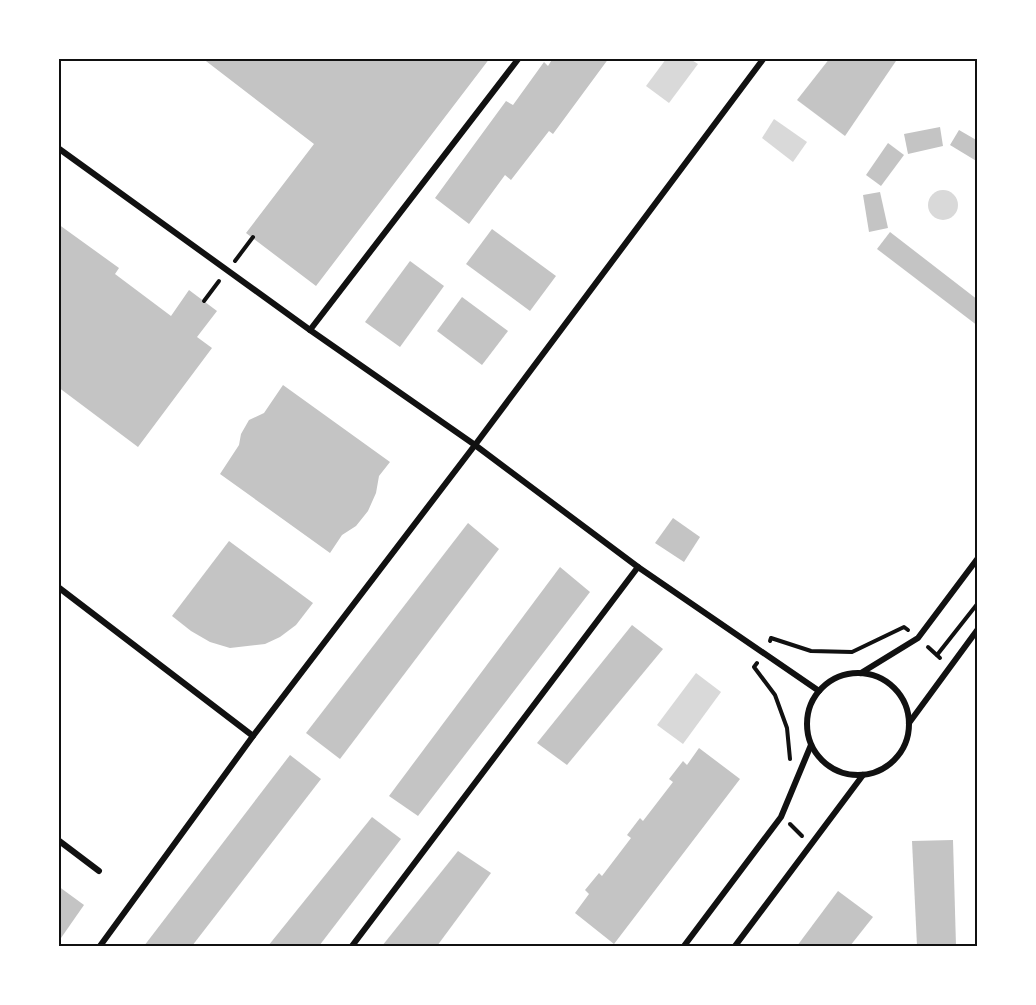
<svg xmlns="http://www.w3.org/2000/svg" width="1036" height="1005" font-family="'Golos Text',sans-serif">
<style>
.water{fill:#d9d9d9}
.building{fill:#c4c4c4}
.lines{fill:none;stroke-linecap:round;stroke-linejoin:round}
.path{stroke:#111;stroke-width:4}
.minor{stroke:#111;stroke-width:6}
.neatline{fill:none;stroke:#111;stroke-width:2}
</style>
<rect width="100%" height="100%" fill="#fff"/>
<g class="water">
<polygon points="666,59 690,59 698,64 669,103 646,86"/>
<polygon points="774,119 807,142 793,162 762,138"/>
<circle cx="943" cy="205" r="15"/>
<polygon points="696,673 721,692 683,744 657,725"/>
</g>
<g class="building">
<polygon points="202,58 490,58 316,286 246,233 314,144"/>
<polygon points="553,58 609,58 553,134 549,131 511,180 505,175 469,224 435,198 506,101 513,105 544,62 548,66"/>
<polygon points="830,58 898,58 845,136 797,100"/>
<polygon points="940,127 943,146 908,154 904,134"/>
<polygon points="959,130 978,141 978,162 950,145"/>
<polygon points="888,143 904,155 881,186 866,175"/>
<polygon points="880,192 888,228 869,232 863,195"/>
<polygon points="58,224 119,268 115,274 171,316 189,290 217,311 197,337 212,348 138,447 58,387"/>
<polygon points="492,229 556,276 530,311 466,264"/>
<polygon points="890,232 978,300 978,326 877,249"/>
<polygon points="410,261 444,286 400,347 365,322"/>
<polygon points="462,297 508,331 482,365 437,331"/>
<polygon points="283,385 390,462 379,476 376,493 368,511 356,526 342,535 330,553 220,474 239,445 241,434 249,420 264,413"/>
<polygon points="673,518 700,537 684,562 655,543"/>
<polygon points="468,523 499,549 340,759 306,733"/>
<polygon points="229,541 313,603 296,625 280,637 265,644 230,648 210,642 191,631 172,616"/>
<polygon points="560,567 590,592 418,816 389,796"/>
<polygon points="632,625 663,649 567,765 537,743"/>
<polygon points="699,748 740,779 614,944 575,913 589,894 585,890 599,873 602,876 631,838 627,835 640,818 643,821 673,782 669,779 683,761 687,765"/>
<polygon points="290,755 321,779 192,946 144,946"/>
<polygon points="372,817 401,839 319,946 268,946"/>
<polygon points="953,840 956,946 917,946 912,841"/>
<polygon points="458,851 491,873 437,946 382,946"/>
<polygon points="58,886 84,905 61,938 58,935"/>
<polygon points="838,891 873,917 850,946 797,946"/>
</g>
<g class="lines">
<g class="path">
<polyline points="235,261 253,237"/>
<polyline points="204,301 219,281"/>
<polyline points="770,641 771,638 811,651 852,652 904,627 908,630"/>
<polyline points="928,647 940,658"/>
<polyline points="937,655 978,603"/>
<polyline points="757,663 754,667 775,695 787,728 790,759"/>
<polyline points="790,824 802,836"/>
</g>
<g class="minor">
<polyline points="58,148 310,330 475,445 638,567 819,691"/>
<polyline points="310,330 519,58"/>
<polyline points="58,587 253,736"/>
<polyline points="861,673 918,638 978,558"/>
<circle cx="858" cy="724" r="51"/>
<polyline points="909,723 978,629"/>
<polyline points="58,840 99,871"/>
<polyline points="100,946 253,736 475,445 764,58"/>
<polyline points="352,946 638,567"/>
<polyline points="684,946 781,817 811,745"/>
<polyline points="735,946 863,775"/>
</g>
</g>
<rect width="1036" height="1005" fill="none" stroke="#ffffff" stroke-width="120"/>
<rect x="60" y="60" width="916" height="885" class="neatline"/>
</svg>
